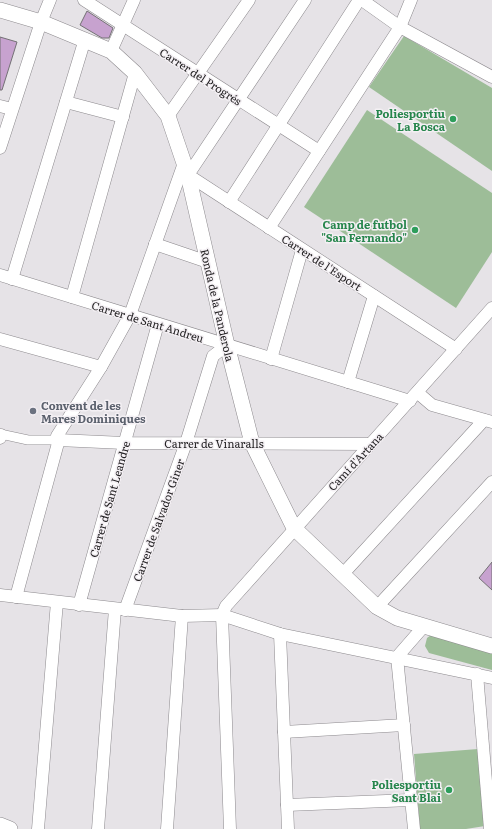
<svg xmlns="http://www.w3.org/2000/svg" width="492" height="829" font-family="Literata,serif">
<style>
.green{fill:#9dbd98}
.building{fill:#c7a2cf;stroke:#747175}
.lines{fill:none;stroke-linecap:round;stroke-linejoin:round}
.pedestrian-casing{stroke:#8d8a8e;stroke-width:10}
.minor-casing{stroke:#8d8a8e;stroke-width:13}
.tertiary-casing{stroke:#8d8a8e;stroke-width:16}
.pedestrian{stroke:#fff;stroke-width:9}
.minor{stroke:#fff;stroke-width:12}
.tertiary{stroke:#fff;stroke-width:15}
.leisure-dot{fill:#2e9e5b;stroke:#f4f0f4;stroke-width:1.5}
.worship-dot{fill:#6b7280;stroke:#f4f0f4;stroke-width:1.5}
.labels{text-anchor:middle;dominant-baseline:central;stroke-width:3;stroke-linejoin:round;paint-order:stroke}
.street-label{font-size:11px;fill:#242224;stroke:#f4f0f4}
.leisure-label{font-size:11px;font-weight:bold;fill:#27864d;stroke:#f4f0f4;text-anchor:end}
.worship-label{font-size:11px;font-weight:bold;fill:#5b616d;stroke:#f4f0f4;text-anchor:start}
</style>
<rect width="100%" height="100%" fill="#e6e3e7"/>
<g class="green">
<polygon points="404,36 492,88 492,171 369,87"/>
<polygon points="367,110 492,193 492,252 456,308 304,207"/>
<polygon points="431,635 492,652 492,670 429,653 425,646 427,638"/>
<polygon points="478,749 485,826 466,829 420,829 414,754"/>
</g>
<g class="building">
<polygon points="87,11 113,28 109,38 102,38 80,25"/>
<polygon points="0,37 17,42 2,90 0,90"/>
<polygon points="492,562 492,590 479,578"/>
</g>
<g class="lines">
<defs>
<polyline id="pedestrian" points="0,434 28,440 58,440"/>
<g id="minor">
<polyline points="84,0 319,151"/>
<polyline points="305,0 188,175 456,349"/>
<polyline points="362,0 400,27 492,77"/>
<polyline points="111,51 134,0"/>
<polyline points="66,102 123,117"/>
<polyline points="0,106 12,109"/>
<polyline points="168,116 249,0"/>
<polyline points="0,148 41,22 50,0"/>
<polyline points="229,202 359,0"/>
<polyline points="269,228 400,27 411,0"/>
<polyline points="155,244 208,262"/>
<polyline points="0,275 410,401"/>
<polyline points="12,279 85,39"/>
<polyline points="72,297 135,73"/>
<polyline points="0,339 101,367"/>
<polyline points="271,359 302,250"/>
<polyline points="348,382 374,296"/>
<polyline points="418,393 432,405 492,422"/>
<polyline points="0,438 1,435"/>
<polyline points="58,440 124,443 371,444"/>
<polyline points="342,575 484,420"/>
<polyline points="0,595 182,616 222,615 280,634 492,678"/>
<polyline points="16,597 58,443 57,436 101,367 130,315 184,163"/>
<polyline points="79,605 158,324"/>
<polyline points="377,607 492,482"/>
<polyline points="125,610 186,443 213,356 227,345"/>
<polyline points="280,634 288,829"/>
<polyline points="397,657 414,829"/>
<polyline points="397,657 424,626"/>
<polyline points="477,674 490,829"/>
<polyline points="284,732 404,725"/>
<polyline points="287,805 411,800"/>
<polyline points="38,829 57,602"/>
<polyline points="98,829 115,609"/>
<polyline points="167,829 182,616"/>
<polyline points="230,829 222,615 226,606 492,308"/>
</g>
<g id="tertiary">
<polyline points="0,10 41,22 111,51 135,73 168,116 188,175 227,345 252,443 294,528 377,607 397,618 492,646"/>
<polyline points="0,825 10,829"/>
</g>
</defs>
<use href="#pedestrian" class="pedestrian-casing"/>
<use href="#minor" class="minor-casing"/>
<use href="#tertiary" class="tertiary-casing"/>
<use href="#pedestrian" class="pedestrian"/>
<use href="#minor" class="minor"/>
<use href="#tertiary" class="tertiary"/>
</g>
<g class="leisure-dot">
<circle cx="453" cy="119" r="4"/>
<circle cx="415" cy="230" r="4"/>
<circle cx="449" cy="790" r="4"/>
</g>
<circle class="worship-dot" cx="33" cy="411" r="4"/>
<g class="labels">
<g class="street-label">
<text transform="translate(201 76) rotate(33)">Carrer del Progrés</text>
<text transform="translate(322 262) rotate(33)">Carrer de l'Esport</text>
<text transform="translate(218 305) rotate(77)">Ronda de la Panderola</text>
<text transform="translate(148 321) rotate(17)">Carrer de Sant Andreu</text>
<text x="214" y="443">Carrer de Vinaralls</text>
<text transform="translate(355 461) rotate(-47)">Camí d'Artana</text>
<text transform="translate(109 499) rotate(-74)">Carrer de Sant Leandre</text>
<text transform="translate(158 520) rotate(-70)">Carrer de Salvador Giner</text>
</g>
<g class="leisure-label">
<text x="445" y="113">Poliesportiu<tspan x="445" dy="13">La Bosca</tspan></text>
<text x="407" y="224">Camp de futbol<tspan x="407" dy="13">"San Fernando"</tspan></text>
<text x="441" y="784">Poliesportiu<tspan x="441" dy="13">Sant Blai</tspan></text>
</g>
<g class="worship-label">
<text x="41" y="405">Convent de les<tspan x="41" dy="13">Mares Dominiques</tspan></text>
</g>
</g>
</svg>
